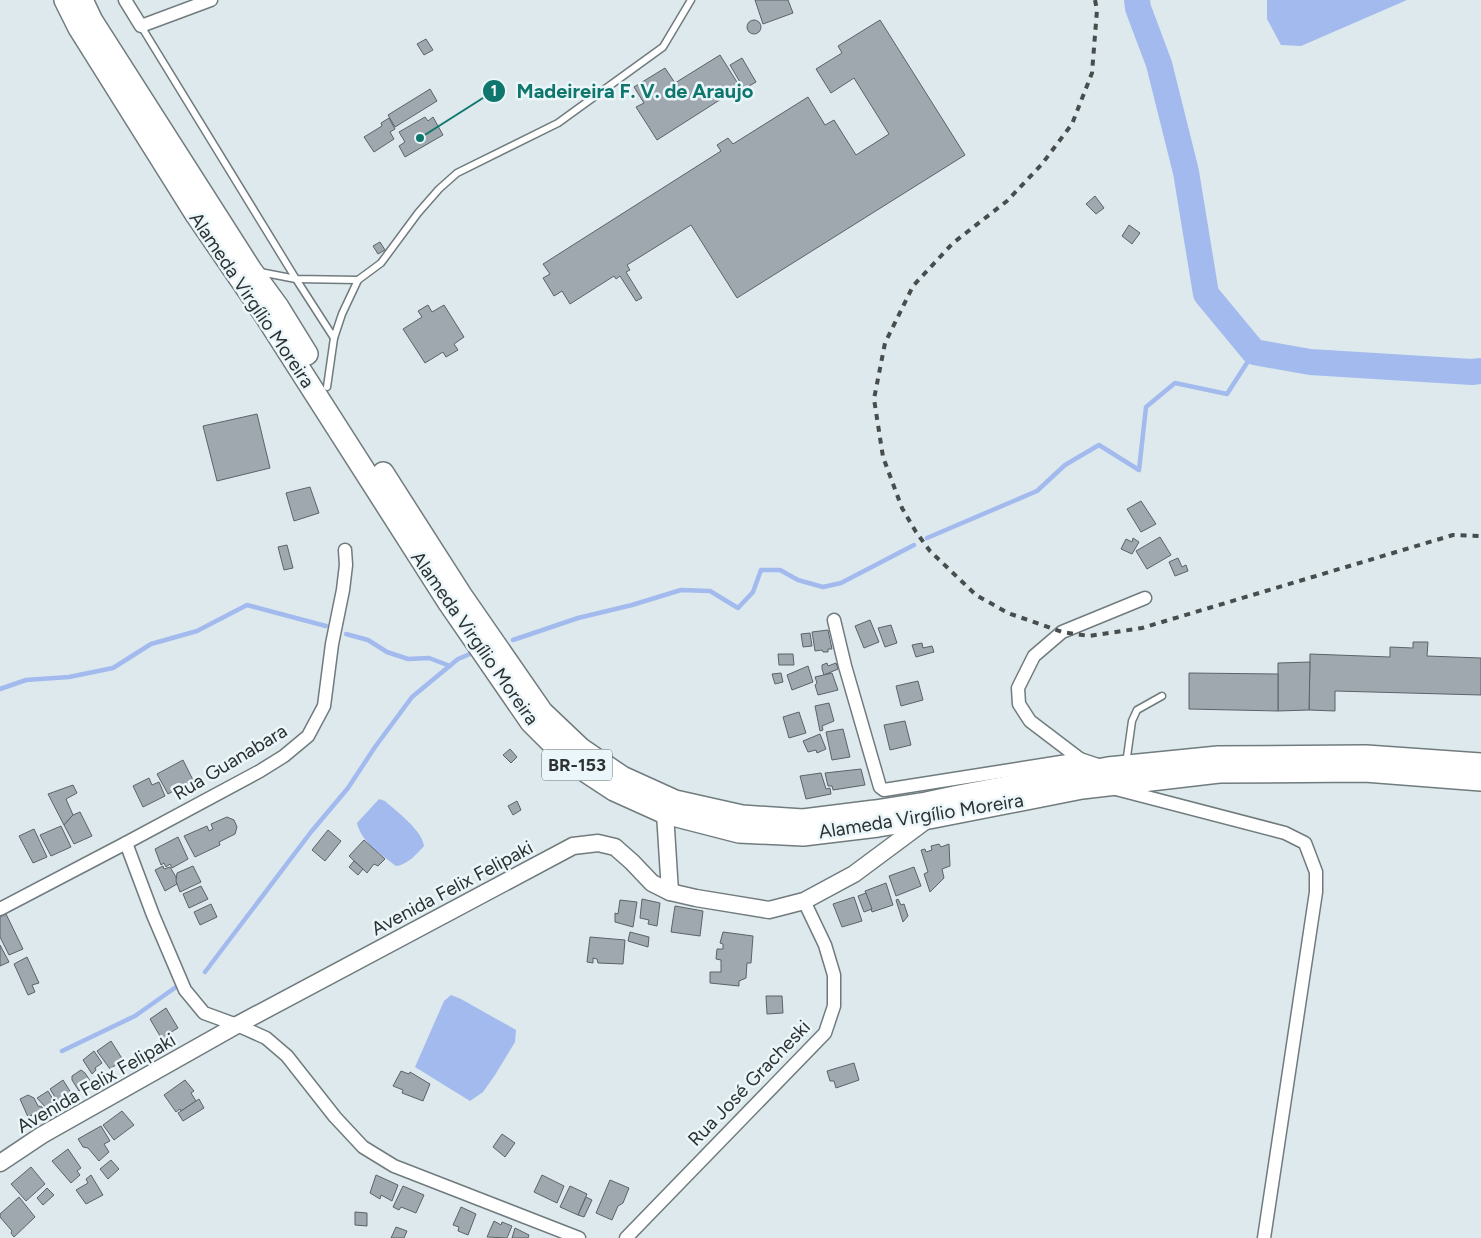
<svg xmlns="http://www.w3.org/2000/svg" width="1481" height="1238" font-family="Figtree,sans-serif">
<style>
.water{fill:#a2baee}
.lines{fill:none;stroke-linecap:round;stroke-linejoin:round}
.stream{stroke:#a2baee;stroke-width:4.5}
.river{stroke:#a2baee;stroke-width:26}
.building{fill:#a0a8af;stroke:#5b6369}
.service-casing{stroke:#707b7e;stroke-width:9}
.minor-casing{stroke:#707b7e;stroke-width:15}
.tertiary-casing{stroke:#707b7e;stroke-width:19}
.trunk-casing{stroke:#707b7e;stroke-width:24}
.service{stroke:#fff;stroke-width:6}
.minor{stroke:#fff;stroke-width:12}
.tertiary{stroke:#fff;stroke-width:16}
.trunk{stroke:#fff;stroke-width:21}
.rail{stroke:#474c4d;stroke-width:4;stroke-dasharray:6 6;stroke-linecap:butt}
.labels{text-anchor:middle;dominant-baseline:central;stroke-width:5;stroke-linejoin:round;paint-order:stroke}
.shield{fill:#eaf6fa;stroke:#666c6e;stroke-width:1}
.shield-label{font-size:18px;font-weight:bold;fill:#2d3132}
.street-label{font-size:19px;fill:#2d3132;stroke:#eaf6fa}
.leader{fill:none;stroke:#0f766e;stroke-width:2}
.callout-dot{fill:#0f766e;stroke:#eaf6fa;stroke-width:2}
.mark-label{font-size:15px;text-anchor:middle;font-weight:bold;fill:#fff}
.callout-label{font-size:20px;text-anchor:middle;font-weight:bold;fill:#0f766e;stroke:#eaf6fa;stroke-width:5;stroke-linejoin:round;paint-order:stroke}
</style>
<rect width="100%" height="100%" fill="#dde9ec"/>
<g class="water">
<polygon points="1267,0 1407,0 1301,46 1281,45 1267,19"/>
<path d="M379,799L385,801C397,812 422,830 424,846C417,854 407,865 396,866C382,855 361,842 357,823Z"/>
<polygon points="451,995 461,999 516,1030 515,1042 495,1075 483,1092 470,1101 415,1067 444,1001"/>
</g>
<g class="lines">
<g class="stream">
<polyline points="927,538 1037,491 1065,465 1099,445 1139,470 1146,407 1175,383 1227,394 1254,352"/>
<polyline points="346,634 368,640 387,652 408,659 429,658 450,666"/>
<polyline points="513,640 578,618 632,605 681,590 710,591 738,608 753,592 761,570 780,570 798,580 823,587 841,583 914,545"/>
<polyline points="0,689 26,680 69,677 113,668 151,644 197,631 247,605 326,626"/>
<polyline points="205,972 311,832 348,788 375,747 412,697 458,659 470,654"/>
<polyline points="62,1051 135,1016 176,987"/>
</g>
<polyline class="river" points="1137,0 1138,8 1159,64 1186,172 1206,294 1254,352 1310,362 1472,372 1481,371"/>
</g>
<g class="building">
<polygon points="755,0 788,0 793,13 763,24"/>
<circle cx="754" cy="27" r="7"/>
<polygon points="880,20 965,155 737,298 691,225 627,265 630,270 626,272 642,298 636,301 620,276 616,279 614,276 570,304 562,291 554,296 543,278 550,274 543,264 721,151 717,145 728,138 733,144 808,97 825,125 834,120 856,155 889,134 854,78 831,93 816,69 842,53 838,46"/>
<polygon points="426,39 433,50 424,55 417,44"/>
<polygon points="720,55 740,87 657,140 636,107 644,103 634,87 665,68 675,83"/>
<polygon points="742,58 756,82 744,89 730,65"/>
<polygon points="430,89 437,101 395,127 388,115"/>
<polygon points="425,117 428,121 433,117 443,135 405,157 399,146 405,142 399,132"/>
<polygon points="389,118 395,129 390,132 394,139 374,152 364,137 382,126 381,123"/>
<polygon points="1095,196 1104,208 1096,214 1086,204"/>
<polygon points="1129,225 1140,233 1132,244 1122,236"/>
<polygon points="380,242 385,250 378,254 373,246"/>
<polygon points="428,305 432,312 444,305 464,337 454,344 458,350 446,357 443,352 425,363 403,329 422,317 418,311"/>
<polygon points="257,414 270,468 217,481 203,426"/>
<polygon points="310,487 319,513 294,521 286,493"/>
<polygon points="1141,501 1156,524 1141,532 1127,509"/>
<polygon points="1160,537 1171,555 1147,569 1136,551"/>
<polygon points="1133,538 1139,542 1132,554 1121,549 1126,539 1132,542"/>
<polygon points="287,545 293,568 284,570 278,547"/>
<polygon points="1178,558 1182,567 1186,565 1188,571 1175,576 1169,562"/>
<polygon points="870,620 879,642 864,648 855,626"/>
<polygon points="891,625 897,643 885,647 878,628"/>
<polygon points="828,630 832,649 828,649 828,652 823,652 822,650 815,651 812,632"/>
<polygon points="810,633 812,646 803,647 801,634"/>
<polygon points="1413,642 1428,642 1427,656 1481,658 1481,695 1335,691 1335,711 1309,710 1310,654 1390,657 1390,647 1413,648"/>
<polygon points="922,643 923,648 932,646 934,652 916,657 912,645"/>
<polygon points="778,654 793,654 794,665 779,665"/>
<polygon points="1310,662 1309,710 1278,711 1278,663"/>
<polygon points="827,663 828,666 836,663 838,669 824,675 822,669 822,665"/>
<polygon points="808,666 813,682 792,690 787,675"/>
<polygon points="781,673 783,682 775,684 772,674"/>
<polygon points="832,673 838,690 818,695 815,685 817,683 815,677"/>
<polygon points="1189,673 1278,674 1278,711 1189,709"/>
<polygon points="918,681 923,700 901,706 896,686"/>
<polygon points="829,703 834,721 822,726 823,730 820,731 815,706"/>
<polygon points="799,712 806,733 789,738 783,717"/>
<polygon points="905,721 911,745 890,750 884,725"/>
<polygon points="843,729 850,757 832,760 826,732"/>
<polygon points="820,734 826,749 817,753 816,750 808,752 803,741"/>
<polygon points="510,749 517,757 511,763 503,755"/>
<polygon points="183,760 193,780 168,794 157,774"/>
<polygon points="861,769 865,785 833,790 832,786 828,786 825,773"/>
<polygon points="821,773 826,789 830,788 831,794 806,799 800,776"/>
<polygon points="149,778 152,785 159,782 165,796 143,807 133,786"/>
<polygon points="73,785 77,793 66,799 73,815 64,825 48,794"/>
<polygon points="517,801 521,810 513,815 508,806"/>
<polygon points="80,812 92,836 74,844 64,825 73,815"/>
<polygon points="227,817 234,820 237,827 235,834 219,842 220,845 195,857 184,836 207,826 209,831 213,829 211,824"/>
<polygon points="61,826 71,847 51,856 40,835"/>
<polygon points="34,829 47,857 33,863 19,836"/>
<polygon points="328,830 341,841 325,861 312,850"/>
<polygon points="178,837 188,859 172,868 170,864 166,867 164,863 161,865 155,849"/>
<polygon points="364,840 385,859 378,866 374,864 367,873 349,856"/>
<polygon points="939,844 941,847 949,844 950,866 942,869 944,878 930,892 924,874 928,872 921,850 925,849 926,852 932,850 931,846"/>
<polygon points="354,861 363,869 358,875 349,867"/>
<polygon points="163,866 164,869 170,867 176,877 177,884 165,891 155,870"/>
<polygon points="193,866 201,882 180,892 176,881 177,873"/>
<polygon points="914,867 921,886 896,896 889,876"/>
<polygon points="886,883 893,905 872,912 865,891"/>
<polygon points="201,886 208,899 189,908 183,894"/>
<polygon points="866,893 872,909 864,912 858,896"/>
<polygon points="854,897 862,921 842,927 833,904"/>
<polygon points="642,899 660,903 657,926 648,924 649,920 640,918"/>
<polygon points="898,899 901,905 904,904 908,916 903,922 896,900"/>
<polygon points="620,900 637,902 633,927 615,922 615,913 618,914"/>
<polygon points="211,904 217,917 200,925 194,912"/>
<polygon points="675,906 703,911 700,936 671,932"/>
<polygon points="6,914 23,949 9,955 0,937 0,917"/>
<polygon points="630,932 649,937 648,947 628,941"/>
<polygon points="723,932 753,936 751,963 747,963 746,978 739,981 739,986 710,983 710,972 721,972 721,960 716,959 717,949 723,949 723,944 720,943"/>
<polygon points="590,937 625,940 623,964 598,963 597,959 593,958 593,963 587,962"/>
<polygon points="0,945 9,962 0,966"/>
<polygon points="27,957 39,983 32,985 35,992 28,995 14,964"/>
<polygon points="766,996 782,996 783,1013 767,1014"/>
<polygon points="166,1008 178,1028 168,1034 172,1042 166,1046 150,1019"/>
<polygon points="111,1041 123,1060 110,1069 97,1051"/>
<polygon points="94,1051 102,1063 95,1068 96,1070 92,1074 83,1060"/>
<polygon points="854,1063 859,1080 836,1088 834,1081 830,1081 827,1071"/>
<polygon points="81,1070 85,1073 91,1082 79,1091 72,1080 72,1076"/>
<polygon points="401,1071 409,1074 410,1072 430,1084 423,1101 402,1093 403,1090 393,1086"/>
<polygon points="63,1080 73,1096 60,1105 50,1089"/>
<polygon points="185,1080 194,1091 191,1093 196,1101 181,1111 180,1109 176,1112 164,1095"/>
<polygon points="48,1091 57,1106 47,1109 37,1098"/>
<polygon points="28,1095 34,1098 38,1106 42,1107 43,1110 28,1117 20,1099"/>
<polygon points="199,1099 204,1108 183,1121 178,1113"/>
<polygon points="122,1111 134,1125 114,1140 103,1125"/>
<polygon points="101,1126 110,1141 104,1144 109,1152 99,1161 88,1148 83,1147 78,1139"/>
<polygon points="502,1134 515,1143 505,1157 493,1147"/>
<polygon points="68,1149 81,1168 77,1171 80,1175 71,1183 52,1161"/>
<polygon points="111,1160 119,1169 108,1179 100,1169"/>
<polygon points="31,1167 45,1184 26,1201 11,1184"/>
<polygon points="91,1175 103,1195 86,1204 76,1190 88,1183 86,1179"/>
<polygon points="376,1175 398,1185 392,1201 381,1195 380,1199 370,1193"/>
<polygon points="542,1175 564,1186 557,1203 534,1192"/>
<polygon points="610,1180 629,1188 623,1203 618,1206 612,1220 596,1213"/>
<polygon points="403,1186 424,1195 416,1213 401,1207 399,1210 393,1207"/>
<polygon points="570,1186 587,1194 578,1215 560,1207"/>
<polygon points="47,1188 54,1195 43,1205 37,1198"/>
<polygon points="19,1197 35,1217 14,1237 11,1233 12,1231 0,1217 0,1214"/>
<polygon points="586,1197 592,1200 584,1217 578,1215"/>
<polygon points="461,1207 476,1214 468,1235 458,1231 459,1227 453,1225"/>
<polygon points="355,1212 367,1213 367,1226 355,1225"/>
<polygon points="494,1221 501,1225 502,1222 512,1226 507,1238 487,1237"/>
<polygon points="396,1227 407,1231 404,1238 391,1238"/>
<polygon points="515,1228 529,1235 528,1238 512,1238"/>
</g>
<g class="lines">
<defs>
<g id="service">
<polyline points="141,26 296,279 334,338"/>
<polyline points="260,272 296,279 358,280"/>
<polyline points="327,387 334,338 342,314 358,280 381,263 418,213 439,189 457,173 558,123 663,47 691,0"/>
<polyline points="1126,764 1132,721 1137,710 1162,696"/>
</g>
<g id="minor">
<polyline points="125,0 141,26 211,0"/>
<polyline points="834,620 845,666 880,787 884,790 1080,759 1104,767"/>
<polyline points="1080,759 1030,721 1019,704 1018,688 1034,656 1062,632 1145,598"/>
<polyline points="1116,789 1285,833 1305,843 1316,872 1316,892 1264,1238"/>
<polyline points="126,843 153,915 185,990 204,1013 237,1025 266,1038 287,1056 335,1117 363,1147 394,1166 579,1238"/>
<polyline points="0,909 126,843 260,771 284,756 308,736 324,706 332,644 343,590 346,565 345,550"/>
<polyline points="626,1238 825,1033 834,1006 834,975 825,945 804,901"/>
</g>
<g id="tertiary">
<polyline points="665,813 670,892"/>
<polyline points="0,1163 42,1135 237,1025 573,846 598,843 615,847 632,862 652,883 670,892 696,898 769,910 804,901 854,874 928,819"/>
</g>
<g id="trunk">
<polyline points="65,0 79,28 195,213 265,315 449,603 531,722 570,761 614,790 665,813 739,832 803,835 878,826 929,818 1082,788 1219,772 1365,771 1481,780"/>
<polyline points="82,0 92,21 251,270 278,307 307,354"/>
<polyline points="383,473 461,595 542,712 581,749 622,777 675,801 742,816 803,820 875,811 926,803 959,796 1108,768 1218,757 1366,756 1481,764"/>
</g>
</defs>
<use href="#service" class="service-casing"/>
<use href="#minor" class="minor-casing"/>
<use href="#tertiary" class="tertiary-casing"/>
<use href="#trunk" class="trunk-casing"/>
<use href="#service" class="service"/>
<use href="#minor" class="minor"/>
<use href="#tertiary" class="tertiary"/>
<use href="#trunk" class="trunk"/>
<polyline class="rail" points="1095,0 1097,10 1092,73 1072,124 1042,164 1007,201 953,243 913,286 885,343 874,399 883,457 902,508 916,532 930,551 976,595 1008,613 1062,632 1089,636 1142,628 1453,535 1481,536"/>
</g>
<g class="labels">
<rect class="shield" x="542" y="749.5" width="70" height="31" rx="4"/>
<g class="shield-label">
<text x="577" y="765">BR-153</text>
</g>
<g class="street-label">
<text transform="translate(252 300) rotate(56)">Alameda Virgílio Moreira</text>
<text transform="translate(475 638) rotate(55)">Alameda Virgílio Moreira</text>
<text transform="translate(230 762) rotate(-31)">Rua Guanabara</text>
<text transform="translate(921 816) rotate(-9)">Alameda Virgílio Moreira</text>
<text transform="translate(452 888) rotate(-28)">Avenida Felix Felipaki</text>
<text transform="translate(96 1083) rotate(-30)">Avenida Felix Felipaki</text>
<text transform="translate(749 1083) rotate(-46)">Rua José Gracheski</text>
</g>
</g>
<path class="leader" d="M420 138L494 91"/>
<g class="callout-dot">
<circle cx="420" cy="138" r="5"/>
<circle cx="494" cy="91" r="12"/>
</g>
<g class="mark-label">
<text x="494" y="96">1</text>
</g>
<g class="callout-label">
<text x="635" y="98">Madeireira F. V. de Araujo</text>
</g>
</svg>
